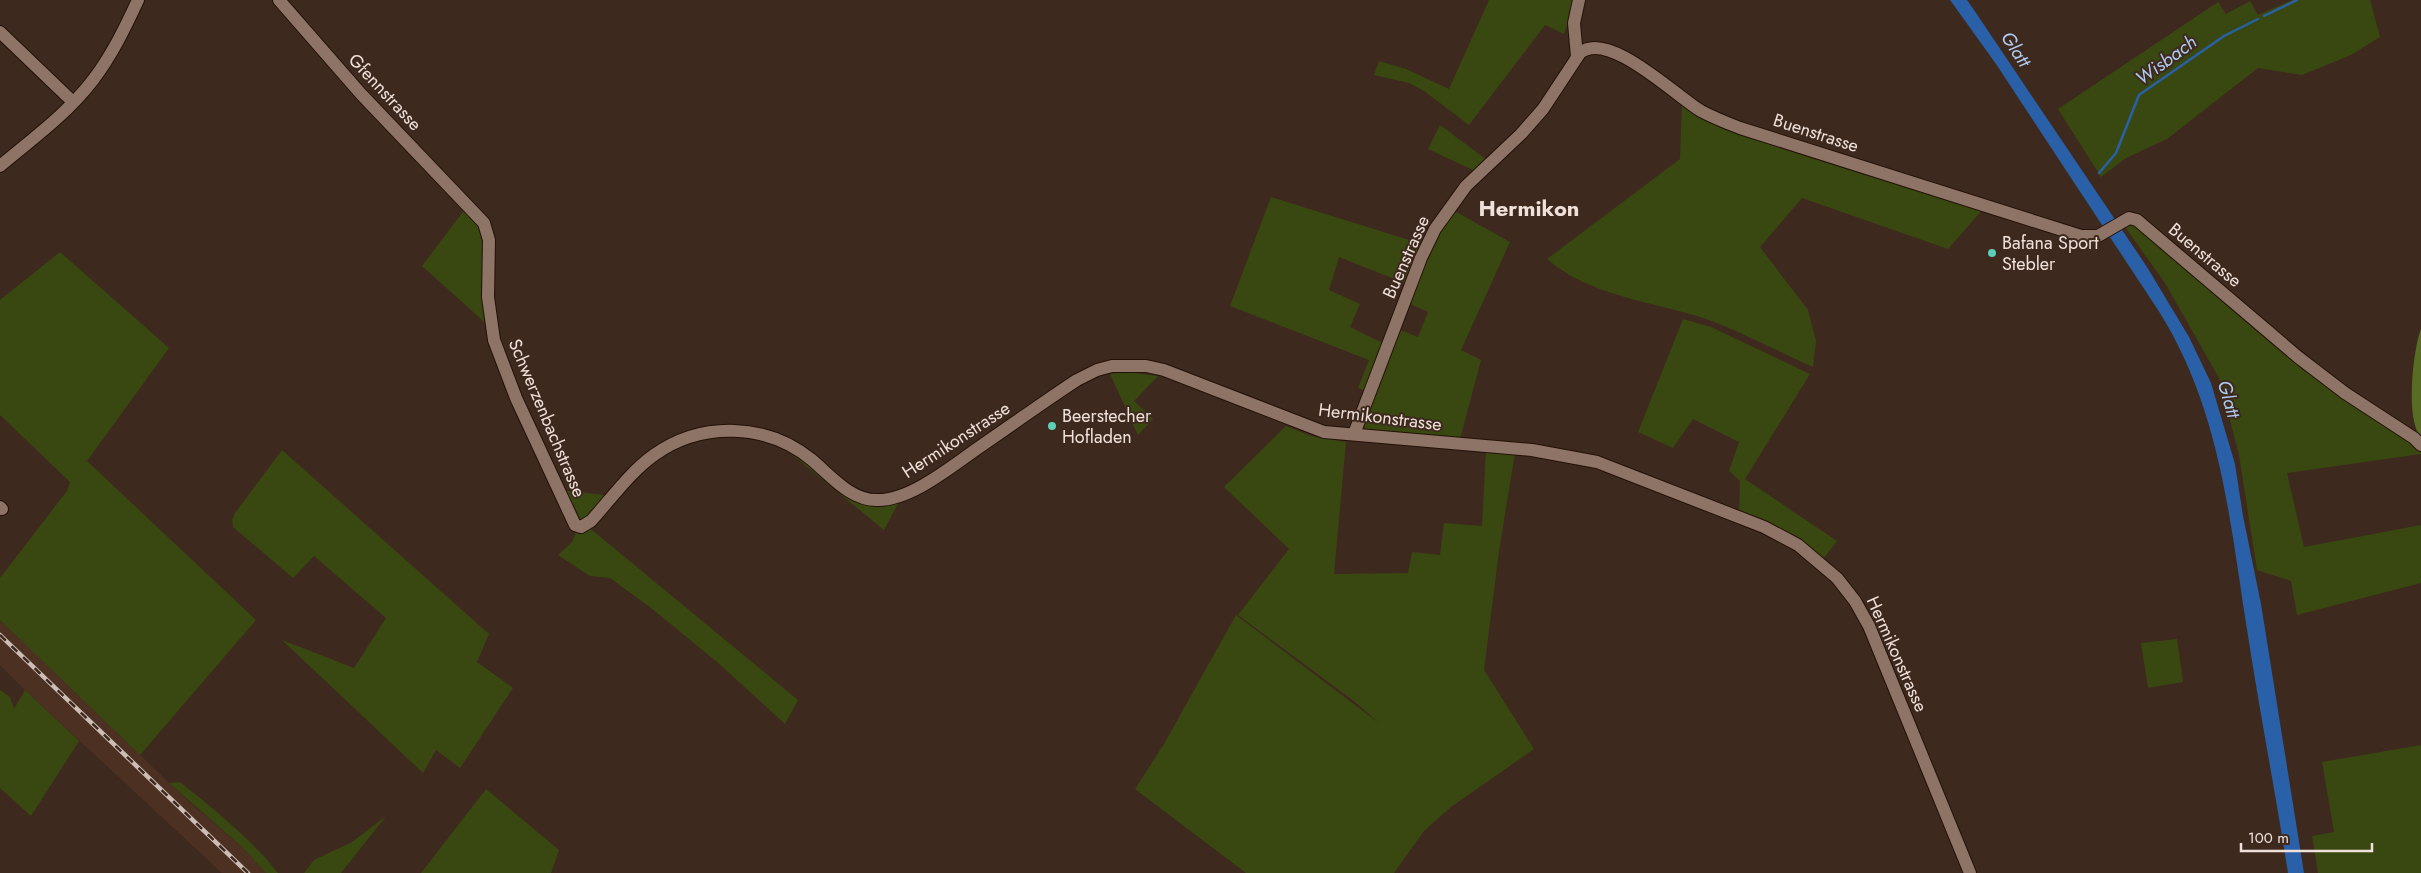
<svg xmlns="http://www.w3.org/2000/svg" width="2421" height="873" font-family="Jost,sans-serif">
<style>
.built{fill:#4c3022}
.green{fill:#394810}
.forest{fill:#586d23}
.water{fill:#2960a7}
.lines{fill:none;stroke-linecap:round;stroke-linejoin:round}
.stream{stroke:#2960a7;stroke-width:2.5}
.minor-casing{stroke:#241107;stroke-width:14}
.minor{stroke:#8d7467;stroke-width:12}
.rail-casing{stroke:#ccbdb5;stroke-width:4.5}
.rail{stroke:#3e291e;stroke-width:2.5;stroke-dasharray:8;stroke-linecap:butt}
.poi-dot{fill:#5eceb8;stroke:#3e291e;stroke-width:2}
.labels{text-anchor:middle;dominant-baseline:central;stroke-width:4;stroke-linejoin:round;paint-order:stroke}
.street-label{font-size:18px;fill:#efe1da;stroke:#3e291e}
.poi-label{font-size:18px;fill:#efe1da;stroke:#3e291e;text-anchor:start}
.water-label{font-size:19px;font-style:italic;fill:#aecbf1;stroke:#3e291e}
.district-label{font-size:22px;font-weight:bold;fill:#efe1da;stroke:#3e291e}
</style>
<rect width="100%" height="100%" fill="#3e291e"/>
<polygon class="built" points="0,620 186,799 242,847 266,873 222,873 25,690 0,665"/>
<g class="green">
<polygon points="1489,0 1576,0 1564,34 1545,25 1469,125 1424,91 1409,83 1374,75 1379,61 1406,69 1449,89"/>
<polygon points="2292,0 2370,0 2380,37 2351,55 2302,75 2258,68 2167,139 2126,158 2101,177 2058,109 2218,2 2226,14 2250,1 2258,15"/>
<path d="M1682,103L1983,209L1948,249L1802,198L1760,247L1808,310L1816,341L1813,367C1779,352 1744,333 1709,320C1655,301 1592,298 1547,259L1680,159Z"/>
<polygon points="1440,125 1487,160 1475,171 1428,149"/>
<polygon points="1271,197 1422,244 1407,284 1339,257 1329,290 1360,304 1350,327 1385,344 1366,391 1358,388 1369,360 1230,306"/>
<polygon points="468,205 484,223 491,328 422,266"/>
<polygon points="1451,209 1510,242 1461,350 1481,360 1460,439 1366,431 1362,422 1398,329 1418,337 1428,312 1408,303 1424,259"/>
<polygon points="2131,221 2421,450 2421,454 2287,473 2304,547 2421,525 2421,583 2297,615 2291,581 2257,570 2239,455 2219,378 2165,283 2125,227"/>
<polygon points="60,252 169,348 87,461 256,620 140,755 0,620 0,578 67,491 70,482 0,415 0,300"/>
<polygon points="1683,319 1711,327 1810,374 1745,479 1837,541 1824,558 1792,536 1739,512 1740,481 1729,471 1739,442 1693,419 1673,448 1638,432"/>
<polygon points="1127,372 1158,376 1134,401 1153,419 1138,435 1110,374"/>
<polygon points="1286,426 1311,436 1346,442 1334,574 1408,573 1412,552 1440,555 1444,523 1482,526 1486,450 1515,453 1499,551 1484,670 1534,749 1451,807 1424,831 1394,873 1246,873 1135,789 1164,744 1236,615 1380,724 1355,702 1238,615 1289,549 1224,487"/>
<polygon points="767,434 860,497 903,494 884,530"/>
<polygon points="282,450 489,634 477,662 513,688 460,768 436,750 423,773 282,640 354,668 386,618 314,556 293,578 233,527 232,520 235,513"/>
<polygon points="560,490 613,496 586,525 798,700 785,724 717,662 651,608 610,578 590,576 558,555 572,542 578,527"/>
<polygon points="2177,639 2183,682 2148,688 2141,643"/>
<polygon points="0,690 10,697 14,709 25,690 79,741 31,816 0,788"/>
<polygon points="2421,745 2421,873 2318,873 2312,836 2334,832 2322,762"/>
<path d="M180,782C215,810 250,838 278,873H266L242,847L169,783Z"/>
<polygon points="486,789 559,850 551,873 421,873"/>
<polygon points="386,816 341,873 304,873 314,860 352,842"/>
</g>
<path class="forest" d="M2421,329V437C2405,421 2413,349 2421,329Z"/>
<path class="water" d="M1950,0H1967L1974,10L2147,267L2189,337L2211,383L2235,464L2243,516L2261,604L2304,873H2288C2276,796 2261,719 2249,642C2230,527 2223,415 2160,313L1996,64Z"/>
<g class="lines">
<g class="stream">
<polyline points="2264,16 2297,0"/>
<polyline points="2099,173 2116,153 2139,95 2224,36 2258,19"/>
</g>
<defs>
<g id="minor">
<path d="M279,0L361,94L484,223L489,240L488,297L494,340L516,398L575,525L581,527L591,521C611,499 630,472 654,455C702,421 767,423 812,460C831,476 851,501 878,500C912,500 953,465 981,446C1013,424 1045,401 1077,380L1097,370L1112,366H1146L1164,370L1324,432L1532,450L1597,462L1764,527L1798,545L1837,578L1855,601L1869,626L1970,873"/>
<polyline points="0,32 73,102"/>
<polyline points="1577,57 1574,23 1579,0"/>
<path d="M0,166C32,139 67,114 93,80C112,55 125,28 138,0"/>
<path d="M1354,434L1421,258L1435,229L1466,186L1521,134L1543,109L1580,53C1608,29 1677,97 1701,111C1714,118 1727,123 1740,128L2081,236H2098L2129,218L2137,220L2298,357L2345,393L2414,438L2421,445"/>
<polyline points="0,507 2,509"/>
</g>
</defs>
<use href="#minor" class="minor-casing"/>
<use href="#minor" class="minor"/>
<defs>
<polyline id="rail" points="0,635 248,873"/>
</defs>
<use href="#rail" class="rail-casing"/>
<use href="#rail" class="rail"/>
</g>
<g class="poi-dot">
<circle cx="1992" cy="253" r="5"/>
<circle cx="1052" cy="426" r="5"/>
</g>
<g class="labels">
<g class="street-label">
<text transform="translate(385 92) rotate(47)">Gfennstrasse</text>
<text transform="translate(1816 133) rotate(18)">Buenstrasse</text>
<text transform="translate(2205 255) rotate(40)">Buenstrasse</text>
<text transform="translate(1406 257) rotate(-66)">Buenstrasse</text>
<text transform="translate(1380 417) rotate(7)">Hermikonstrasse</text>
<text transform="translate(547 418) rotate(67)">Schwerzenbachstrasse</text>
<text transform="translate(956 440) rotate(-33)">Hermikonstrasse</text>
<text transform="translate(1897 654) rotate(66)">Hermikonstrasse</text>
</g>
<g class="poi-label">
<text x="2002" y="243">Bafana Sport<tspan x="2002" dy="21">Stebler</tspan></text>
<text x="1062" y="416">Beerstecher<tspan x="1062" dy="21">Hofladen</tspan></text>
</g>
<g class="water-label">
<text transform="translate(2016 49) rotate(57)">Glatt</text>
<text transform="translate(2166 60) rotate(-36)">Wisbach</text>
<text transform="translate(2229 399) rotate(74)">Glatt</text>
</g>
<g class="district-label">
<text x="1529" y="208">Hermikon</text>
</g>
</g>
<path d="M2241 843v8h131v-8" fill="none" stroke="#efe1da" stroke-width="2.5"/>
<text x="2248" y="843" font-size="15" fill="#efe1da" stroke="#3e291e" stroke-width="4" paint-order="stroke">100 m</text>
</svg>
